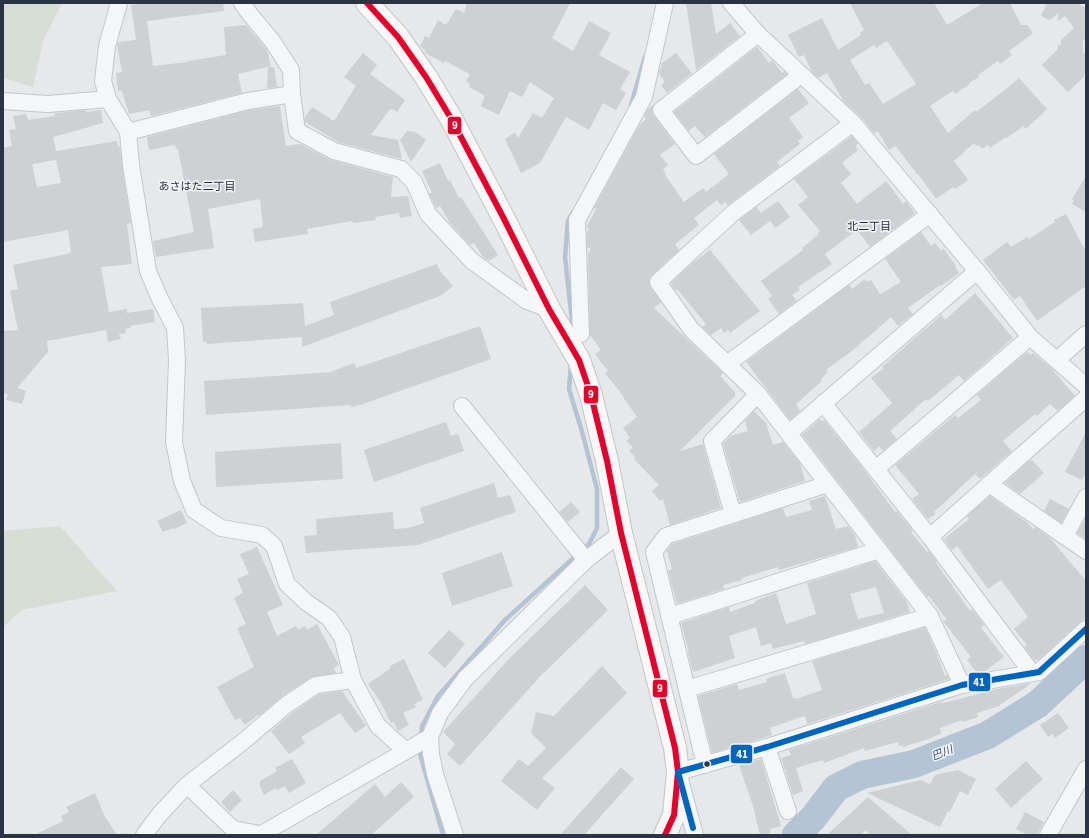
<svg xmlns="http://www.w3.org/2000/svg" width="1089" height="838" font-family="'Source Sans 3','Noto Sans JP',sans-serif">
<style>
.green{fill:#d6ded6}
.lines{fill:none;stroke-linecap:round;stroke-linejoin:round}
.stream{stroke:#b4c4d5;stroke-width:4.5}
.river{stroke:#b4c4d5;stroke-width:28}
.building{fill:#ced0d3;fill-rule:evenodd}
.minor-casing{stroke:#c4c6c8;stroke-width:18}
.primary-casing{stroke:#c2c5c8;stroke-width:24}
.minor{stroke:#f5f6f7;stroke-width:16}
.primary{stroke:#f8f8f8;stroke-width:22}
.bus-1-casing{stroke:#f4f6f9;stroke-width:9}
.bus-2-casing{stroke:#f4f6f9;stroke-width:9}
.bus-1{stroke:#e4002b;stroke-width:6}
.bus-2{stroke:#0065bd;stroke-width:6}
.bus-dot{fill:#2b3445;stroke:#f4f6f9;stroke-width:1.5}
.labels{text-anchor:middle;dominant-baseline:central;stroke-width:3;stroke-linejoin:round;paint-order:stroke}
.neighbourhood-label{font-size:11px;fill:#1d2536;stroke:#f4f6f9}
.water-label{font-size:11px;font-style:italic;fill:#34527a;stroke:#f4f6f9}
.line-badge{stroke:#f4f6f9;stroke-width:1.5}
.badge-label{font-size:11px;text-anchor:middle;font-weight:bold;fill:#fff}
</style>
<rect width="100%" height="100%" fill="#e6e8ea"/>
<g class="green">
<polygon points="3,3 62,3 43,41 33,87 3,78"/>
<polygon points="60,526 117,591 22,610 3,627 3,531"/>
</g>
<g class="lines">
<g class="stream">
<polyline points="631,105 645,57"/>
<polyline points="573,212 568,221 565,257 573,330"/>
<polyline points="421,738 422,726 438,696 505,620 589,544 597,528 597,489 581,428 569,389 571,364"/>
<polyline points="420,748 420,754 443,835"/>
</g>
<polyline class="river" points="796,835 813,818 836,788 862,775 914,764 988,735 1038,704 1086,659"/>
</g>
<g class="building">
<polygon points="150,3 223,3 224,11 147,21 153,66 188,62 188,61 226,55 224,27 246,25 267,50 271,66 238,74 242,93 151,116 149,110 129,114 122,91 118,91 116,73 122,72 117,44 118,42 136,40 131,5"/>
<polygon points="467,3 570,3 552,38 573,51 589,21 611,33 599,55 630,72 620,89 626,93 616,110 603,103 589,130 566,117 540,163 521,173 505,139 515,132 518,138 533,113 542,118 554,98 530,82 522,97 510,91 499,115 481,106 485,96 469,87 470,84 466,81 470,74 445,61 444,63 425,53 425,50 420,46 425,36 429,38 438,20 446,25 456,9 464,13"/>
<polygon points="686,3 711,3 716,34 730,23 740,36 696,70"/>
<path d="M850,3H934L947,25L983,3H1010L1021,25H1027L1033,33L1009,51L1012,55L1000,64L998,61L978,75L979,77L969,83L970,84L955,94L953,91L930,106L948,133L975,110L976,112L1006,89L1019,78L1047,109L1026,129L1023,126L1007,138L1006,137L990,148L988,145L982,149L979,145L977,146L974,143L954,161L968,180L955,189L953,187L936,199L918,174H917L897,148L895,146L889,150L878,131L874,133L860,116L844,102L827,73L818,78L812,72L804,55L799,57L788,35L822,18L838,50L861,35L860,33L864,30ZM887,41L916,84L883,104L869,83L865,85L850,60L874,45L876,48Z"/>
<polygon points="1047,3 1082,3 1080,5 1086,8 1086,42 1083,39 1083,53 1086,54 1086,61 1084,77 1068,92 1042,65 1058,49 1058,45 1061,45 1061,40 1074,28 1065,16 1058,21 1058,13 1050,20 1041,16"/>
<polygon points="757,47 769,63 772,60 782,73 784,71 787,74 705,137 695,126 689,131 674,112"/>
<polygon points="363,53 377,65 370,74 405,100 397,112 392,109 391,110 390,109 371,135 398,140 402,159 338,142 305,122 305,117 312,107 334,121 356,86 344,77"/>
<polygon points="676,53 692,73 667,93 661,85 665,82 659,74 660,69 662,67 661,64"/>
<polygon points="268,67 274,67 277,87 267,88"/>
<polygon points="798,89 809,103 789,118 803,137 798,141 800,144 777,162 780,166 728,205 725,202 721,205 717,200 694,218 699,225 675,244 679,250 652,275 649,279 650,287 661,302 654,308 723,373 720,376 735,392 735,396 680,451 703,444 721,508 670,525 663,499 660,501 652,491 659,485 634,459 636,458 629,451 633,447 626,441 630,438 623,428 637,417 623,397 624,397 605,373 608,371 595,354 601,350 590,335 588,254 591,249 587,247 587,233 589,229 587,226 596,209 594,208 640,124 646,119 644,117 648,109 653,105 652,111 653,115 675,144 660,155 668,165 663,169 666,174 665,175 684,202 703,188 706,192 729,174 714,154"/>
<polygon points="280,106 286,146 300,144 331,160 393,177 391,197 408,196 412,216 400,218 399,213 375,217 376,220 353,223 352,221 307,229 308,234 255,242 253,229 263,227 260,199 208,209 214,248 156,257 153,241 194,232 178,149 176,149 175,145 149,150 147,137 250,110"/>
<path d="M86,110V112L101,110L103,123L53,137L56,151L117,141L118,147L120,146L122,166L131,223L127,224L132,264L101,267L109,312L127,309V313L153,309L155,322L130,326V328L125,329L126,333L119,334L121,339L108,342L106,330L47,341L48,352L17,388L26,391L22,404L6,400L8,394L3,393V331L18,330L10,291L18,289L13,265L71,253L68,230L3,242V148L12,146L9,130L16,129L13,116L26,114L28,120L55,116V113H57ZM56,160L61,183L37,187L32,164Z"/>
<polygon points="407,131 415,132 426,140 411,162 400,140"/>
<polygon points="852,136 858,144 855,146 858,150 842,163 851,174 841,183 857,204 886,181 903,204 906,201 915,213 870,247 857,230 825,254 832,264 798,287 800,290 792,295 797,301 779,314 768,299 772,296 761,281 803,250 802,248 818,235 817,234 820,231 798,205 808,197 794,179"/>
<polygon points="440,163 448,181 450,180 459,198 461,197 498,255 489,261 483,257 474,243 470,245 450,223 440,206 436,208 429,193 432,193 422,171"/>
<polygon points="1086,176 1086,212 1072,204 1074,200 1072,199"/>
<polygon points="778,201 790,217 775,228 770,221 751,235 739,220 756,207 761,213"/>
<polygon points="1066,214 1084,248 1086,249 1086,286 1037,321 1020,296 1014,300 983,260 1007,242 1011,247 1027,237 1029,239 1055,222 1054,220"/>
<polygon points="921,232 931,246 935,243 941,251 944,249 956,266 955,267 959,273 941,286 940,285 908,308 913,314 898,326 891,317 853,350 826,370 828,372 821,379 822,381 796,404 800,411 790,420 746,362 849,285 852,289 865,279 867,282 871,280 880,294 901,282 885,259"/>
<polygon points="710,250 760,311 730,333 728,330 724,333 721,328 711,335 702,327 706,324 677,289 675,290 671,283 690,265"/>
<polygon points="437,264 440,271 453,286 440,296 302,347 302,337 207,344 207,342 203,342 201,308 303,303 305,326 334,315 330,302"/>
<polygon points="975,293 1013,338 964,381 959,375 928,401 926,399 890,431 897,439 883,451 879,446 874,451 859,432 892,403 871,378 884,368 882,367 926,328 926,329 941,315 945,320"/>
<polygon points="480,326 491,359 363,404 351,407 350,405 206,415 204,381 331,372 354,363 356,368"/>
<polygon points="1027,352 1031,355 1033,353 1052,369 1075,396 1058,411 1050,404 1037,416 1035,414 1003,441 1012,451 980,479 975,474 934,512 936,514 928,519 912,499 919,494 895,465 955,415 958,418 981,400 977,395"/>
<polygon points="754,411 766,423 773,445 783,442 800,463 805,481 740,502 723,444 730,436 748,431 745,421"/>
<polygon points="820,419 822,421 824,420 859,463 895,512 897,511 913,531 911,532 927,552 929,551 937,562 936,563 970,611 972,609 984,625 981,628 1004,657 984,672 977,673 967,660 971,657 943,621 947,620 929,596 927,597 802,435"/>
<polygon points="446,422 451,436 458,434 464,451 374,482 364,450"/>
<polygon points="1086,432 1086,473 1082,480 1065,472"/>
<polygon points="341,443 343,479 216,487 215,452"/>
<polygon points="1032,460 1044,473 1020,494 1005,483 1028,462"/>
<polygon points="494,483 498,498 510,495 516,512 418,545 306,553 304,536 317,535 316,519 393,512 394,529 408,528 424,523 420,508"/>
<polygon points="825,496 836,529 848,526 855,535 858,547 779,570 778,567 742,578 743,580 723,585 724,589 677,604 668,571 672,569 667,551 672,544 783,508 786,517 812,510 809,501"/>
<polygon points="990,496 1028,523 1034,530 1035,527 1050,538 1086,581 1086,618 1080,622 1038,660 1034,660 1024,647 1027,645 1014,629 1028,617 1001,580 988,589 957,546 952,550 944,539 969,519 967,516"/>
<polygon points="1050,499 1069,509 1061,523 1044,511"/>
<polygon points="571,502 580,512 568,522 559,512"/>
<polygon points="181,510 187,523 174,529 173,528 163,532 157,521"/>
<polygon points="1086,518 1086,539 1077,533"/>
<polygon points="257,547 283,605 267,612 277,636 296,626 298,630 305,626 307,630 317,624 339,665 334,668 336,673 311,677 281,697 259,716 258,715 245,725 240,718 235,720 217,687 254,667 237,628 246,624 234,598 243,593 237,579 249,574 240,554"/>
<polygon points="502,552 513,586 452,606 442,573"/>
<path d="M875,561L906,601L910,612L805,644L804,641L773,649L771,643L761,646L756,627L729,636L735,658L693,672L688,653H689L681,623L729,607L730,612L755,603V601L776,593L786,624L816,614L807,583ZM876,587L884,613L858,619L850,594Z"/>
<polygon points="585,585 608,610 544,673 544,672 460,766 447,754 455,744 443,732 508,660"/>
<polygon points="925,627 938,657 945,676 947,675 949,679 807,724 806,718 804,716 770,728 772,735 712,753 698,696 737,684 739,690 767,682 766,679 785,673 793,698 796,698 796,699 822,690 812,661"/>
<polygon points="449,630 465,644 445,668 428,653"/>
<polygon points="404,659 423,700 414,704 416,707 403,713 409,725 398,731 394,722 391,723 380,701 368,684 391,668 390,666"/>
<polygon points="602,666 627,693 542,778 555,788 537,810 501,781 519,759 528,766 546,748 531,733 536,712 554,716"/>
<polygon points="1032,683 1003,703 1000,704 1000,706 977,713 978,717 963,722 962,720 940,728 941,734 932,737 932,738 903,747 902,745 899,746 898,742 865,751 864,748 824,763 823,760 796,768 803,791 793,795 781,758 791,755 789,750 944,701 940,704 997,689"/>
<polygon points="342,691 366,726 355,733 340,713 301,737 305,743 289,754 271,731 292,713 319,694"/>
<polygon points="1058,713 1069,728 1055,738 1052,734 1048,737 1040,725"/>
<polygon points="292,759 306,783 289,793 285,786 277,790 276,788 264,795 260,786 260,781 277,771 275,768"/>
<polygon points="761,759 781,826 770,829 771,833 760,835 753,806 739,765"/>
<polygon points="1026,761 1043,779 1011,808 995,789"/>
<polygon points="621,767 634,779 584,835 560,835"/>
<polygon points="958,770 976,779 968,795 960,791 950,812 948,811 940,827 867,793 920,780 930,784 935,775"/>
<polygon points="401,782 414,797 371,835 316,835 375,784 385,797"/>
<polygon points="233,790 242,800 230,812 221,802"/>
<polygon points="95,793 104,815 117,835 34,835 63,821 61,816 69,812 66,807"/>
<polygon points="868,797 912,835 870,835 866,830 860,835 827,835"/>
<polygon points="1025,812 1044,822 1037,835 1028,835 1016,829"/>
</g>
<g class="lines">
<defs>
<g id="minor">
<polyline points="119,3 107,46 103,81 108,99 128,132 131,165 148,271 159,297 175,328 177,360 174,442 182,481 194,510 221,528 262,535 274,546 287,584 306,602 329,618 342,637 353,680 378,726 406,751"/>
<polyline points="242,3 249,13 273,42 291,70 292,94 297,131 334,151 401,169 414,182 428,214 472,261 527,301 549,309"/>
<polyline points="731,3 758,34 853,123 977,271 1030,337 1086,386"/>
<polyline points="758,34 661,110 696,156 801,75"/>
<polyline points="3,101 48,104 108,99"/>
<polyline points="853,123 733,213 658,282 691,329 758,394 930,616 962,685"/>
<polyline points="128,132 248,101 292,94"/>
<polyline points="581,334 577,220 644,97 665,3"/>
<polyline points="1057,360 1086,334"/>
<polyline points="727,364 930,214"/>
<polyline points="823,403 930,537 1032,673"/>
<polyline points="462,406 586,560"/>
<polyline points="789,433 977,271"/>
<polyline points="876,469 1030,337"/>
<polyline points="989,484 1086,551"/>
<polyline points="733,514 712,441 758,394"/>
<polyline points="1065,536 1086,497"/>
<polyline points="930,537 1086,398"/>
<polyline points="670,616 879,550"/>
<polyline points="687,689 930,616"/>
<polyline points="767,747 788,811"/>
<polyline points="705,765 654,552 666,536 828,484"/>
<polyline points="187,785 233,829 259,834"/>
<polyline points="144,835 159,815 187,785 245,740 286,705 316,685 353,680"/>
<polyline points="260,835 430,737"/>
<polyline points="455,835 435,774 431,754 430,737 440,713 465,679 586,560 621,533"/>
<polyline points="695,835 678,772 767,747 962,685 1039,672 1086,629"/>
<polyline points="1048,835 1086,769"/>
</g>
<polyline id="primary" points="367,3 398,37 426,77 452,120 503,217 549,309 579,360 591,395 607,461 621,533 675,748 678,772 674,815 665,835"/>
</defs>
<use href="#minor" class="minor-casing"/>
<use href="#primary" class="primary-casing"/>
<use href="#minor" class="minor"/>
<use href="#primary" class="primary"/>
<defs>
<polyline id="bus-1" points="367,3 398,37 426,77 452,120 503,217 549,309 579,360 591,395 607,461 621,533 675,748 678,772 674,815 665,835"/>
<polyline id="bus-2" points="693,828 678,772 767,747 962,685 1039,672 1086,629"/>
</defs>
<use href="#bus-1" class="bus-1-casing"/>
<use href="#bus-2" class="bus-2-casing"/>
<use href="#bus-1" class="bus-1"/>
<use href="#bus-2" class="bus-2"/>
</g>
<circle class="bus-dot" cx="707" cy="764" r="3.5"/>
<g class="labels">
<g class="neighbourhood-label">
<text x="197" y="186">あさはた二丁目</text>
<text x="869" y="226">北二丁目</text>
</g>
<g class="water-label">
<text transform="translate(942 753) rotate(-21)">巴川</text>
</g>
</g>
<g class="line-badge">
<rect x="447" y="116" width="15" height="19" rx="4" fill="#e4002b"/>
<rect x="583" y="385" width="16" height="19" rx="4" fill="#e4002b"/>
<rect x="968" y="672" width="23" height="20" rx="4" fill="#0065bd"/>
<rect x="652" y="679" width="16" height="19" rx="4" fill="#e4002b"/>
<rect x="730" y="744" width="23" height="20" rx="4" fill="#0065bd"/>
</g>
<g class="badge-label">
<text x="455" y="129">9</text>
<text x="591" y="398">9</text>
<text x="979" y="686">41</text>
<text x="660" y="692">9</text>
<text x="742" y="758">41</text>
</g>
<rect width="1089" height="838" fill="none" stroke="#2b3445" stroke-width="8"/>
</svg>
